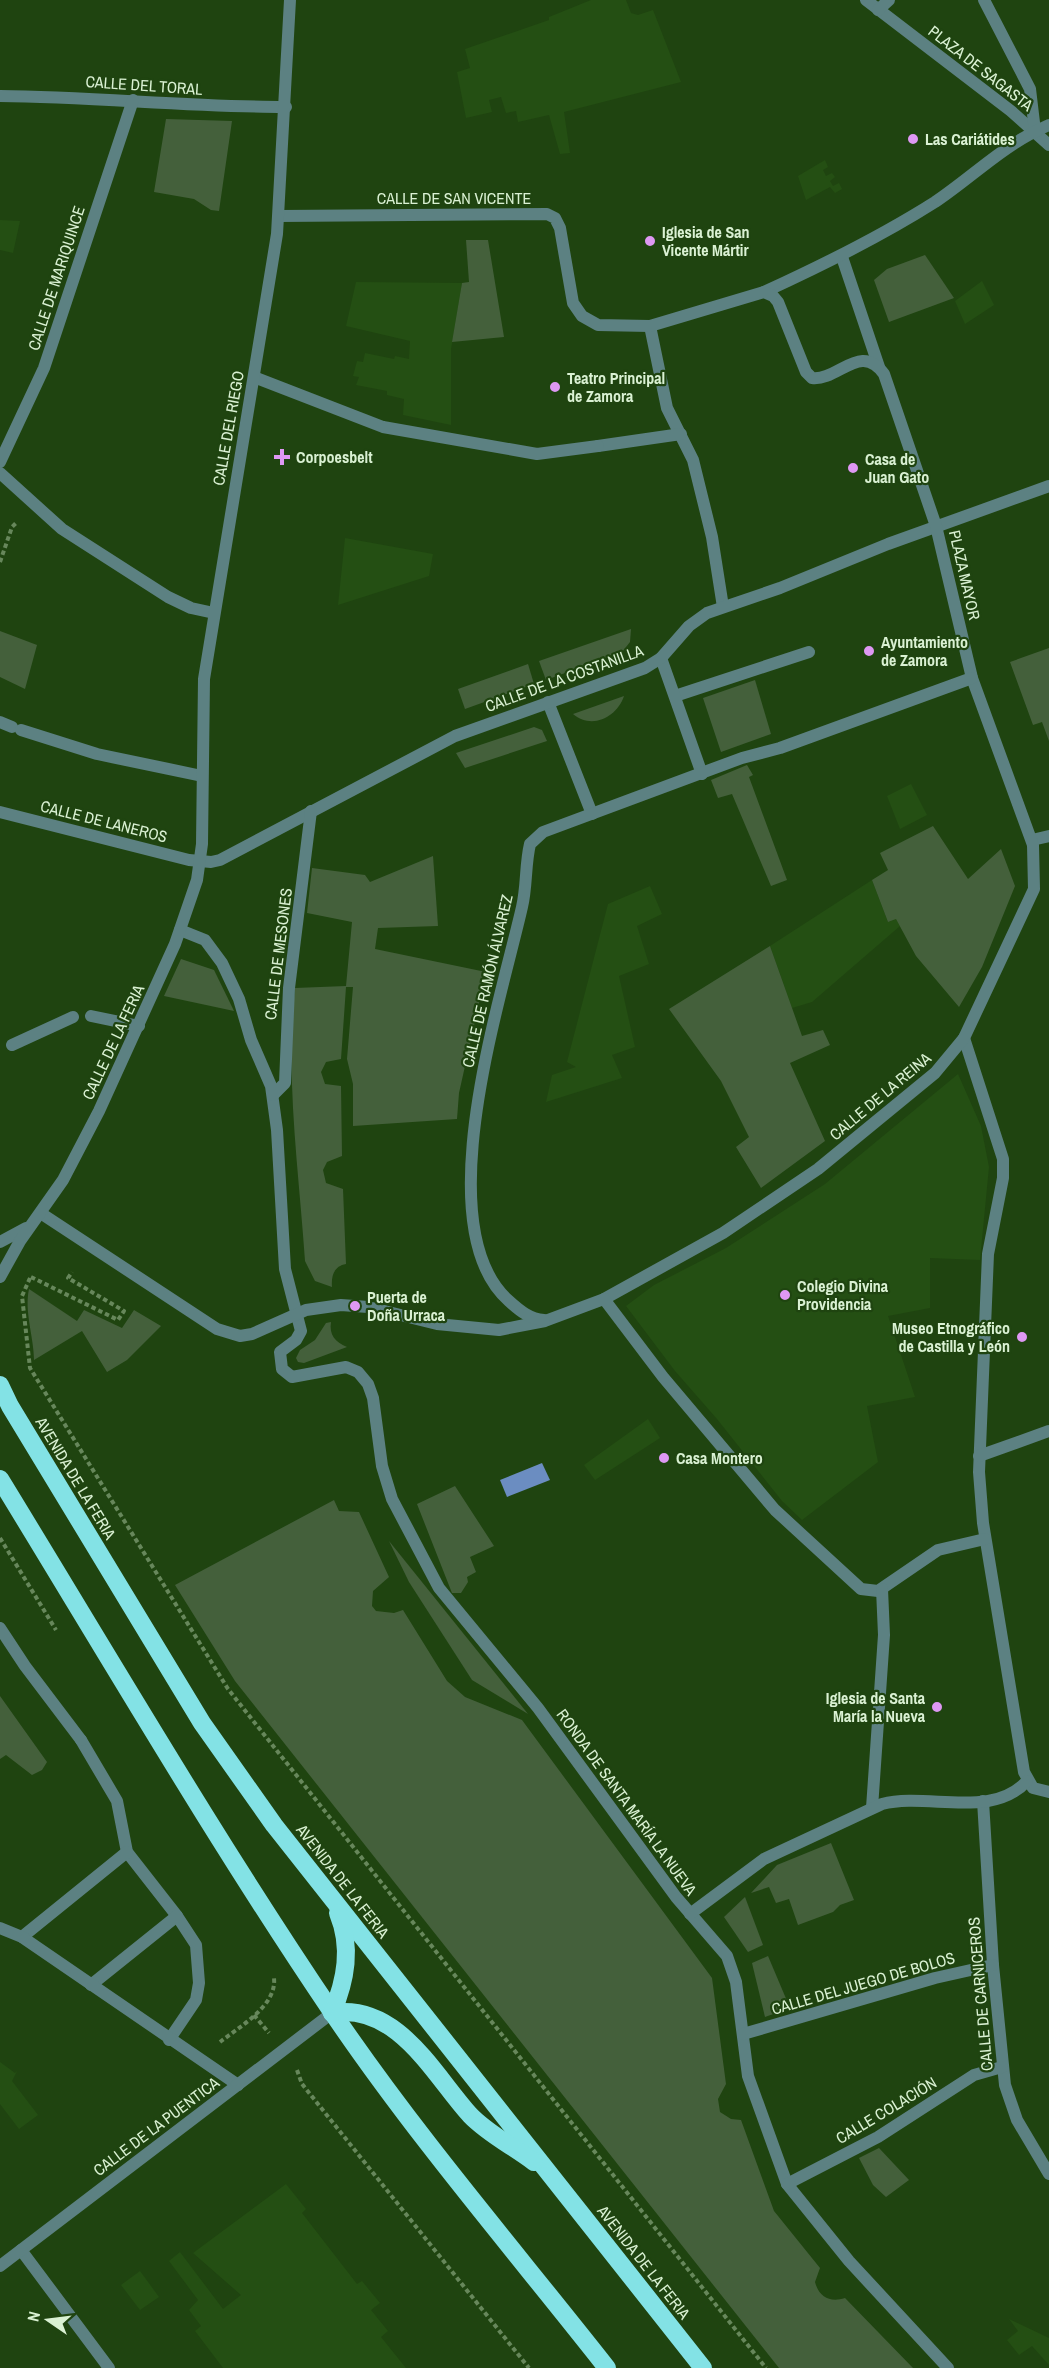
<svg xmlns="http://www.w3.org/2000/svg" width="1049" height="2368" font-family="'Archivo Narrow',sans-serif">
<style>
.built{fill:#244f13}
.green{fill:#44603b}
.water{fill:#6b8dc1}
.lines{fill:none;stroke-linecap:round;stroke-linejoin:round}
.path{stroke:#67875b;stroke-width:4;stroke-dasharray:4.5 3;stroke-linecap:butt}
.lane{stroke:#5c8182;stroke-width:12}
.street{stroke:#5c8182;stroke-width:12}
.highway{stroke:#83e2e5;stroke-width:18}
.poi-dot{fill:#de98f3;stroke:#1f4410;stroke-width:2}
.labels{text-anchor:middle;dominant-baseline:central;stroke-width:4.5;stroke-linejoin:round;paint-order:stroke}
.street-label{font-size:16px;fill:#daf1d3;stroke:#1f4410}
.poi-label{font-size:16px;font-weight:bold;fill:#daf1d3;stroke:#1f4410;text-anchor:start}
</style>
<rect width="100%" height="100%" fill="#1f4410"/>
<g class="built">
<polygon points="591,0 626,0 631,13 638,15 653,10 681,82 564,112 570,153 560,154 549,115 518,122 516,111 506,113 501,97 489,100 492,112 466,118 457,72 470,68 465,49 549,20 549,17"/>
<polygon points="825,160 828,167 823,170 826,176 832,173 835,177 830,181 833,186 839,183 842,189 835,193 830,187 806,200 798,176"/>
<polygon points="0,220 20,221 13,253 0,250"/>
<polygon points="982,281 994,305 965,324 955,301"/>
<polygon points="356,282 462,283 451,349 451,425 403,415 404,399 387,395 387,391 356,385 359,377 353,376 357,361 363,362 365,353 394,359 395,356 409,359 410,341 346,326"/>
<polygon points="345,538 433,554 429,576 338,605"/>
<polygon points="911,784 927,815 900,829 887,796"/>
<polygon points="872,880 888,922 896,919 900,926 812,1002 792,1008 770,946"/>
<polygon points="650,886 662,914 637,926 649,964 619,976 635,1047 612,1055 622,1078 546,1102 552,1075 576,1067 567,1062 608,904"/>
<polygon points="958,1074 981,1126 989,1167 980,1260 930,1258 930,1308 888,1316 915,1397 867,1406 878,1462 802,1520 782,1501 717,1419 675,1371 626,1306 654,1285 726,1248 825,1184"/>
<polygon points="648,1419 660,1438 595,1480 584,1465"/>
<polygon points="0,2062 15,2073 17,2071 12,2081 38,2115 19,2129 0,2104"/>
<polygon points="286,2184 306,2209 302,2213 357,2284 362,2281 380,2303 371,2310 388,2331 381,2337 406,2368 223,2368 195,2331 201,2326 189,2310 198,2300 169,2261 180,2252 223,2309 241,2295 193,2253"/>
<polygon points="140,2271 159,2297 140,2310 121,2285"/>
<polygon points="1009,2319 1049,2338 1049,2365 1032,2346 1019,2355 1007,2340 1018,2331"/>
</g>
<g class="green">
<polygon points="166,119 232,121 219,211 211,210 194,199 154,192"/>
<polygon points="466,240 488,240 504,337 452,342 462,283 469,282"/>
<polygon points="925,255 954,298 889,322 874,280 887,269"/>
<polygon points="631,629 630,642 622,652 546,680 539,661"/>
<polygon points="0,631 37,645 25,689 0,677"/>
<polygon points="1049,648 1049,741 1042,722 1033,725 1010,662"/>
<polygon points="528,664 534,684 465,709 458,689"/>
<polygon points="755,680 771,734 721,752 703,698"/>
<path d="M624,696C617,717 592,730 573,714Z"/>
<polygon points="534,727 542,730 547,741 465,768 456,753"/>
<polygon points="747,765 753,775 749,777 787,880 771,886 732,794 718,798 711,780"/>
<polygon points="933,826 968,879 1001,849 1015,886 982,967 959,1007 916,956 896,919 888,922 872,880 888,870 880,853"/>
<path d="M433,856L438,926L378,928L375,949L486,972L459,1093L457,1119L353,1126V1084L347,1059L353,987H346L341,1059L326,1062L321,1072L325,1084L341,1086L342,1156L327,1162L323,1170L326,1183L343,1189L346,1264C334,1266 331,1276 332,1287L315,1281L305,1261C299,1171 285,1078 295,988L346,986L352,922L307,913L312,868L365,875L370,882Z"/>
<polygon points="770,946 802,1036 823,1030 830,1045 790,1063 825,1141 761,1188 736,1147 749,1137 721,1081 669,1009"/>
<polygon points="181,959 214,970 234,1011 164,996"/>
<path d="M29,1289L77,1321L84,1310L122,1328L134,1310L161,1326L127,1360L107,1372L82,1331L34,1360C34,1337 24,1312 29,1289Z"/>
<path d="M331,1322C329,1335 335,1342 347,1347L304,1363L298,1362L296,1358L300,1350L315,1340L326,1323Z"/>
<polygon points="455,1486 494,1546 470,1557 476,1572 467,1577 468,1582 461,1593 452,1593 417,1504"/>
<path d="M334,1500L339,1511L359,1512L389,1577L373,1591L372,1606L376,1611L394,1613L403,1610L447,1681L465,1697L522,1720L712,1978L726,2084L718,2099L720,2112L731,2119L741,2120L774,2211L820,2268L815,2282C819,2297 830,2303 845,2298L913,2368H779L235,1681L175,1585Z"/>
<polygon points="389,1541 528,1714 472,1680 409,1582"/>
<polygon points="0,1696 47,1762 42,1770 32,1775 6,1755 0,1759"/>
<polygon points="831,1843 854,1900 840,1905 833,1912 798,1925 789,1899 776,1903 769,1887 751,1893 777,1865"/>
<polygon points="745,1897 763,1945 748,1952 724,1917"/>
<polygon points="768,1956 790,2008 765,2017 752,1963"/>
<polygon points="879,2148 909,2180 886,2197 873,2185 859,2158"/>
</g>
<polygon class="water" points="542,1463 550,1480 507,1497 500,1480"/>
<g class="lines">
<g class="path">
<polyline points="0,562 12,527 17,522"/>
<polyline points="31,1277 118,1320 124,1311 68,1278 72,1272"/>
<polyline points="30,1278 22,1296 30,1368 228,1689 766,2368"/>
<polyline points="0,1538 56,1630"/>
<polyline points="254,2015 269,2033"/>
<path d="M220,2042C239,2027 277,2006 274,1978"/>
<polyline points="297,2070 302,2084 529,2368"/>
</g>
<g class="lane">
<polyline points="650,326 667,408 693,460 712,537 723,607"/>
<polyline points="598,446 681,434"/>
<polyline points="675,696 809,652"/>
<polyline points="81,1740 117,1801 127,1852 177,1916 196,1945 199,1983 196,2000 169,2040"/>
<polyline points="22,1937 127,1852"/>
<polyline points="91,1985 177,1916"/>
</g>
<g class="street">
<polyline points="866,0 1011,111 1049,145"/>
<polyline points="984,0 1030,89 1035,131"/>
<polyline points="878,10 889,0"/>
<path d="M0,96C96,97 191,107 286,107"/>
<polyline points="842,257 879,367"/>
<path d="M764,292C823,265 880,237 935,202C975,175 1004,144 1049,125"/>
<polyline points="254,377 383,427 537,454 598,446"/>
<polyline points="0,462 44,368 133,100"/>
<polyline points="0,473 62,529 168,597 191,608 214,613"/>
<polyline points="661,658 702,774"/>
<polyline points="548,702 592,814"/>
<polyline points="0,722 12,727"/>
<polyline points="21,730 97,754 202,776"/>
<polyline points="0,812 189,860 211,862 220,860 455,736 645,668 661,658 689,626 707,613 780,588 888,544 1049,486"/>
<polyline points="1032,840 1049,836"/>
<polyline points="180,930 205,940 222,963 239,999 251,1040 271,1086 277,1130 285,1269 301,1331 296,1340 280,1352 282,1369 292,1377 346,1367 358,1372 368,1384 373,1398 382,1466 392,1499 439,1588 538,1708 676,1897 727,1956 736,1982 748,2076 787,2184 849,2261 948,2368"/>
<polyline points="91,1016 139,1026"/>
<polyline points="964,1038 1003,1159 1003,1178 988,1254 979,1472 983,1523 1024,1772 1033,1788 1049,1792"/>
<polyline points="12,1045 73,1017"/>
<polyline points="273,1095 285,1083 289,988 311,811"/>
<path d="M42,1214L217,1329L240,1336L252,1334L306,1310L341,1305L368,1307L437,1324L499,1330L545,1321L604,1299L723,1233L818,1169L935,1073L964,1038L1034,889L1033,845L972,678L936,526L884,374C861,341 838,381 812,378L806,372L778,302L773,296L764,292L650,326L598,325L582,316L573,303L560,228L555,218L547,214L279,216"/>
<polyline points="0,1242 26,1228"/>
<polyline points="0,1277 20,1241 63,1180 99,1111 175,944 197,880 202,844 204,679 277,234 290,0"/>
<polyline points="604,1299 663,1377 775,1510 861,1589 878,1591 938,1550 985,1539"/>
<path d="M544,1320C530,1319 520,1311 509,1301C426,1228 501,1000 522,907C527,886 525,865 530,844L543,832L742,758L780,748L972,678"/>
<polyline points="979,1456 1049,1431"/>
<polyline points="0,1628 25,1666 81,1740"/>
<polyline points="983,1801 993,1965 1005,2085 1017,2120 1049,2174"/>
<polyline points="872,1808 884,1635 882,1589"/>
<path d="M690,1914L764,1859L882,1804C927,1792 992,1820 1027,1781"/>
<polyline points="0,1928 22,1937 238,2085"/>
<polyline points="743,2034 935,1978 993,1965"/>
<polyline points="787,2184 878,2137 974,2075 1002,2067"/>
<polyline points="21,2250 109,2368"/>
<polyline points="0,2266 332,2013"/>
</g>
<g class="highway">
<polyline points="0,1385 10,1406 202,1723 274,1825 703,2368"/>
<path d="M0,1479C109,1657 215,1839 332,2012C416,2136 515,2251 607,2368"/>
<path d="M332,2013C398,2003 433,2074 470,2115C488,2134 513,2146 534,2162"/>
<path d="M332,2013C346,1980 352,1947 338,1913"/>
</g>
</g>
<g class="poi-dot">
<circle cx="913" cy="139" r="6"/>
<circle cx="650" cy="241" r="6"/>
<circle cx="555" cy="387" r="6"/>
<path d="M279 448h6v6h6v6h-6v6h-6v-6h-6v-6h6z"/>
<circle cx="853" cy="468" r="6"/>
<circle cx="869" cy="651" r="6"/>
<circle cx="785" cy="1295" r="6"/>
<circle cx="355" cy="1306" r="6"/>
<circle cx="1022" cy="1337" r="6"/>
<circle cx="664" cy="1458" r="6"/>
<circle cx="937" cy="1707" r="6"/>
</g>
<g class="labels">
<g class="street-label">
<text transform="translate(981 68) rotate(38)">PLAZA DE SAGASTA</text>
<text transform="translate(144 85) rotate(4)">CALLE DEL TORAL</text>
<text x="454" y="198">CALLE DE SAN VICENTE</text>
<text transform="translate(56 278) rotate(-72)">CALLE DE MARIQUINCE</text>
<text transform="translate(228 428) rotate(-80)">CALLE DEL RIEGO</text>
<text transform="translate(965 575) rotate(77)">PLAZA MAYOR</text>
<text transform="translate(564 678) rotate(-20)">CALLE DE LA COSTANILLA</text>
<text transform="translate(104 821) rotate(14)">CALLE DE LANEROS</text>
<text transform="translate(278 954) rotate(-83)">CALLE DE MESONES</text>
<text transform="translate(487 981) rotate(-77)">CALLE DE RAMÓN ÁLVAREZ</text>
<text transform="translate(113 1042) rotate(-65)">CALLE DE LA FERIA</text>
<text transform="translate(880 1096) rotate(-40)">CALLE DE LA REINA</text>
<text transform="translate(76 1478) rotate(59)">AVENIDA DE LA FERIA</text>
<text transform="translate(627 1802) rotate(54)">RONDA DE SANTA MARÍA LA NUEVA</text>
<text transform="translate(343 1881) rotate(52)">AVENIDA DE LA FERIA</text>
<text transform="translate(863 1983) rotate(-16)">CALLE DEL JUEGO DE BOLOS</text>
<text transform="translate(980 1994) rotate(-95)">CALLE DE CARNICEROS</text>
<text transform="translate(886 2110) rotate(-31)">CALLE COLACIÓN</text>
<text transform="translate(156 2126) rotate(-37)">CALLE DE LA PUENTICA</text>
<text transform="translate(644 2262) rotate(52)">AVENIDA DE LA FERIA</text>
</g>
<g class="poi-label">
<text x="925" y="139">Las Cariátides</text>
<text x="662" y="232">Iglesia de San<tspan x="662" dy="18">Vicente Mártir</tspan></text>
<text x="567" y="378">Teatro Principal<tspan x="567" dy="18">de Zamora</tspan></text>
<text x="296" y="457">Corpoesbelt</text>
<text x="865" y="459">Casa de<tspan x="865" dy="18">Juan Gato</tspan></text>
<text x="881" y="642">Ayuntamiento<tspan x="881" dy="18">de Zamora</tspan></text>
<text x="797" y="1286">Colegio Divina<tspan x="797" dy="18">Providencia</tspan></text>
<text x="367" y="1297">Puerta de<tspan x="367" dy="18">Doña Urraca</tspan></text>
<text x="1010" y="1328" text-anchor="end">Museo Etnográfico<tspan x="1010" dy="18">de Castilla y León</tspan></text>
<text x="676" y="1458">Casa Montero</text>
<text x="925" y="1698" text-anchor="end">Iglesia de Santa<tspan x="925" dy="18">María la Nueva</tspan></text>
</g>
</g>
<g transform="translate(48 2320) rotate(284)" stroke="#1f4410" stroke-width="4.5" paint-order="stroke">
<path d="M0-4.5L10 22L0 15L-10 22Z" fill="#daf1d3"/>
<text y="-9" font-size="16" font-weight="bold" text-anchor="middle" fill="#daf1d3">N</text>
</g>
</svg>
